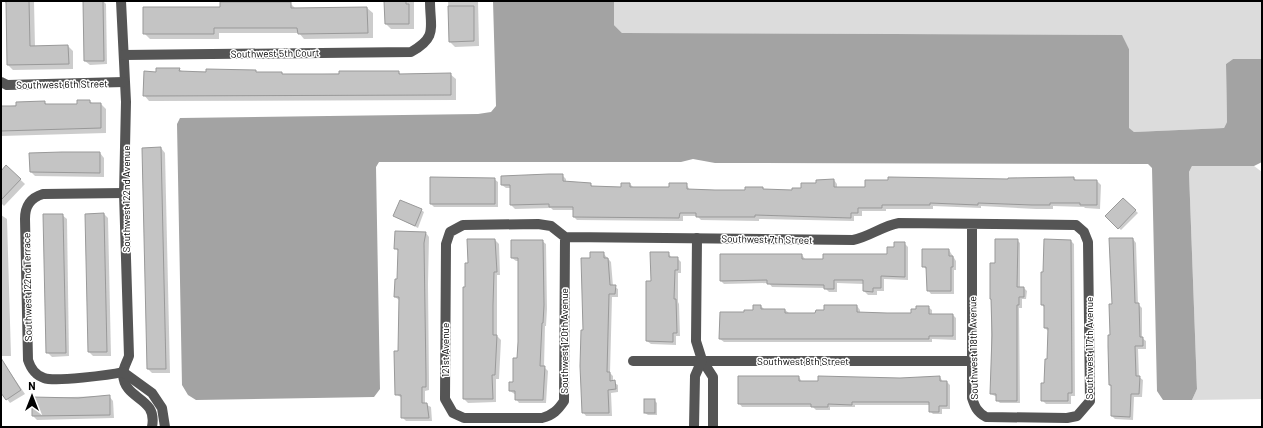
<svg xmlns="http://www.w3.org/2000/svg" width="1263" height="428" font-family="Barlow,sans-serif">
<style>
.green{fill:#dcdcdc}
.water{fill:#a3a3a3}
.shadow{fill:#0003}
.building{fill:#c4c4c4;stroke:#999}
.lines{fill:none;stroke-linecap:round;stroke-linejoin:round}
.minor{stroke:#555;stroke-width:10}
.labels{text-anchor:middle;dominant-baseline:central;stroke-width:3;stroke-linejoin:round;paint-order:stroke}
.street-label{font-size:10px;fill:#000;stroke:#fff}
</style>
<rect width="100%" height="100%" fill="#fff"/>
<g class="green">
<polygon points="614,1 1262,1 1262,59 1233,59 1226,64 1227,122 1224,128 1134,132 1129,129 1129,49 1121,35 622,33 614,25"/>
<polygon points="1192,166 1254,166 1262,172 1262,399 1192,400 1197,389 1189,172"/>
</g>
<polygon class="water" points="493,1 614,1 614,25 622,33 1122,35 1129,49 1129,128 1134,132 1224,128 1227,122 1226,64 1233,59 1262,59 1262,162 1254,166 1192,166 1189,172 1197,389 1192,400 1163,400 1157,391 1152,168 1148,164 715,163 693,159 681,162 379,162 376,167 380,389 374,397 196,400 188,395 182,385 177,124 180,118 478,114 491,112 496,106"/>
<g class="shadow">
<polygon points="4,1 34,1 35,47 68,46 73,51 73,69 13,70 8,65 7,5"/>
<polygon points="84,1 103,1 106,4 107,64 90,65 85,61"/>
<polygon points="385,1 414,1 414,29 391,29 386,24"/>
<polygon points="448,1 478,1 479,46 455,47 450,42"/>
<polygon points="290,3 296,9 367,8 373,13 373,38 304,39 299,33 219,33 219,39 150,39 144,33 221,8"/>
<polygon points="179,69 183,72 255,71 257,73 282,73 284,75 399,72 401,75 450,74 456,79 456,100 149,101 144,95 157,73"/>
<polygon points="90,101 93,104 101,104 106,109 106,133 1,136 1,107 44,102 48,105 78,105"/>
<polygon points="161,148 165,153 170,373 152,373 148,369"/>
<polygon points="100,153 104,158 104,177 35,176 31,172"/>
<polygon points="7,167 25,184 4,206 1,203 1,172"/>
<polygon points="562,175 566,179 566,182 590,184 594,188 622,188 630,184 633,187 670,188 686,184 690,190 746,191 762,188 765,190 793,191 834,180 837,184 837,188 866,188 1074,178 1077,181 1097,181 1101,185 1100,209 1085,208 1084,207 1053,206 1053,209 1036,209 981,206 981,208 933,206 933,209 886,209 886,211 862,211 862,216 854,216 854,221 759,219 759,221 701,220 697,216 683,216 683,221 577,220 574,217 574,210 553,210 551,208 515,209 511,205 511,188 506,188 502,185"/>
<polygon points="494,179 498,182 498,207 434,207 431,204"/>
<polygon points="1123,199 1138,213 1121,230 1106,216"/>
<polygon points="421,210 424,212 418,228 394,216"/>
<polygon points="104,214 108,218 111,356 93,356 89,352"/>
<polygon points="1,215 7,219 11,356 1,356"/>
<polygon points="62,215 67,219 69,356 52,357 47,352"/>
<polygon points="426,233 429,237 428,284 429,381 429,390 425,391 425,404 431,407 432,421 406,421 402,417 402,398 396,394 399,352 399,300 395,297 398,280 399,252 396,249"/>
<polygon points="1133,239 1136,243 1138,304 1142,308 1142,338 1146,341 1146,349 1138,349 1139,377 1143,380 1142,397 1134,397 1133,420 1115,419 1112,416 1112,388 1110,385 1113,305"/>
<polygon points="495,240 499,244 500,275 497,275 497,336 501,340 499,379 496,379 496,402 468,403 464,399 466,288 469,264"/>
<polygon points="1017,240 1020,243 1020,288 1024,288 1027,291 1026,299 1022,299 1022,308 1019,308 1020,403 1000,403 997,400 997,397 991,394 991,264 996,264"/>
<polygon points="542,241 546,244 547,309 546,326 545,326 544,367 548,371 546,403 519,403 516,399 516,395 510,391 514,383 518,359 519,261 516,261 512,258"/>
<polygon points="1071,241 1074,244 1075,396 1071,396 1071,404 1046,404 1042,400 1048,360 1049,332 1045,328 1045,308 1042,305 1044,273"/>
<polygon points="904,243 908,247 908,280 884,279 884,291 877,291 877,295 868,295 864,291 864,284 837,283 837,292 829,292 825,288 772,287 769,283 724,284 721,281 802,255 805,259 824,260 888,255 895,248"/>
<polygon points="949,250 956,261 956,270 954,270 954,294 931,294 928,290 927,270 923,266"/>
<polygon points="603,253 611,262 613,286 618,289 618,297 612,297 610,373 613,376 613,382 618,385 618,392 611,393 612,416 586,416 583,412 591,259"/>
<polygon points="668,253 672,258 677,258 681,262 681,273 678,273 678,302 679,304 680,336 676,336 676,345 651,344 647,341 652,282"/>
<polygon points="754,306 761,306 765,310 785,310 789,313 816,314 825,311 857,306 860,310 860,313 912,314 917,310 928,307 932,310 932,315 953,315 956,318 956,340 932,339 932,342 724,342 720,339 745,313 754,311"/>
<polygon points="4,364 25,394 10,403 1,391 1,366"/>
<polygon points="799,377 802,382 940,377 943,382 947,382 950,385 950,409 942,409 942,414 933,414 930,411 930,405 855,405 855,407 830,407 830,410 816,410 813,407 742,407 739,403"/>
<polygon points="109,396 113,401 114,418 37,420 33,416 33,398"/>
<polygon points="654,400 657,403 657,415 648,415 645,413"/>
</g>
<g class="building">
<polygon points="6,1 29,1 30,46 68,45 69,64 7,65"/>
<polygon points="83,1 103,1 104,61 84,61"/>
<polygon points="384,1 406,1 406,4 409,4 409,24 385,24"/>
<polygon points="220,2 291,2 291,8 367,7 368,33 298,34 297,28 214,28 214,34 143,34 143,7 220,7"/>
<polygon points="448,6 474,6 474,41 449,42"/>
<polygon points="156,68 180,68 179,71 206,72 206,69 256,70 256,72 282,72 282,74 339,74 339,71 399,71 399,74 451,73 451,95 143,96 144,71 156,72"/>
<polygon points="77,100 90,100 90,103 101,103 101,128 1,131 1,106 16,106 16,102 45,101 45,104 77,104"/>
<polygon points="161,147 166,369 147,369 142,148"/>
<polygon points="62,152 100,152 100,173 30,172 29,153"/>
<polygon points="6,165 21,179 1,200 1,171"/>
<polygon points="549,174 563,174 563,181 591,183 591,186 621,187 621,183 630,183 630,187 669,187 669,183 687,183 687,189 715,190 745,190 745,187 763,187 763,189 792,190 792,188 801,188 801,183 816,183 816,180 834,179 834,187 865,187 865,180 888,180 888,177 1008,179 1008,178 1074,177 1074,180 1097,180 1097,205 1080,205 1080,203 1050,203 1050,205 1032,205 978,203 978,205 930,203 930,205 882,205 882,208 858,208 858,213 851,213 851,218 755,215 755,217 696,217 696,213 680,213 679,218 573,217 573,207 549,207 549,204 510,205 510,185 501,185 501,176"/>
<polygon points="430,177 495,178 495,204 430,204"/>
<polygon points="1123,198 1136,210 1118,229 1105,216"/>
<polygon points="400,200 422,209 415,226 393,216"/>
<polygon points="104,213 107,352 88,352 85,214"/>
<polygon points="43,214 63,214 66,353 46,353"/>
<polygon points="395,231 426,232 424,243 426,376 426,387 422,387 422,403 427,403 429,418 401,418 401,395 395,395 394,351 398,351 399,297 394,297 395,279 397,279 398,249 394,249"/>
<polygon points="1109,238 1133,238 1135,303 1139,303 1140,337 1143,337 1143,346 1135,346 1136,376 1140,376 1139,394 1131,394 1130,417 1111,416 1111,385 1109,385 1108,346 1108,335 1110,335 1109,304 1112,304"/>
<polygon points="467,239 495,239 497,272 494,272 493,305 493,335 497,335 495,375 492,375 493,399 463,399 463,287 465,287 465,263 468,263"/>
<polygon points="995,239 1018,239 1017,287 1024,287 1024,297 1019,297 1019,305 1017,305 1017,401 996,401 996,394 990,394 992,335 991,299 990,299 990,263 995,263"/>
<polygon points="1044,239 1071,240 1072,393 1068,393 1068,401 1041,401 1041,383 1044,383 1045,359 1047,359 1048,328 1044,328 1044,305 1041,305 1041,272 1043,272"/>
<polygon points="511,240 543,240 544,305 543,323 542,323 540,366 545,366 543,400 515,400 515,391 509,391 509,382 513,382 513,358 517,358 518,342 518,258 511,258"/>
<polygon points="894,242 905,242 905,277 881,276 881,288 873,288 873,292 863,291 863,280 834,280 834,289 824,289 824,285 767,284 767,280 720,281 720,254 802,254 802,259 823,259 823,254 887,254 887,247 894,247"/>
<polygon points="922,249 949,249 949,256 953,256 953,267 951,267 951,291 927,291 926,267 922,267"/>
<polygon points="590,252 604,252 604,258 608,258 610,285 616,285 615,294 609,294 607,372 610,372 610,381 615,380 616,389 608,390 609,413 582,413 580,366 581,330 583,330 581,258 590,258"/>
<polygon points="650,252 669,252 669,257 678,257 678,270 675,270 674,299 676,299 677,333 673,333 673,342 646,341 646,281 651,281"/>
<polygon points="753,305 761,305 761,309 785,309 785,313 815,313 816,310 824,310 824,305 857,305 857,312 887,313 911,313 911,309 916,309 916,306 929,306 929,314 953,314 953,336 929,336 929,339 719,339 720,312 744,312 744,310 753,310"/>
<polygon points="1,358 21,390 6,400 1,393"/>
<polygon points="738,376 799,376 799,381 818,381 818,376 900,378 940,376 940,381 947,381 947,406 939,406 939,412 929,412 929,402 852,402 852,405 828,404 828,407 811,407 811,404 738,404"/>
<polygon points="110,395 110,415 32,416 32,397 78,398"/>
<rect x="644" y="399" width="11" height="14"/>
</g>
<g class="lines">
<g class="minor">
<path d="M121,1L126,102L124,193L129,356C127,362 123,368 123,374C124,401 158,396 152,427"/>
<path d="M124,55L411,52C438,37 430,28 430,1"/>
<polyline points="1,82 7,85 124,82"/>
<path d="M565,237L564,401C558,410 553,415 542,418H464L453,413L445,399L446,244L450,232L463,225L538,224L551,226L565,237L853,240C869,237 882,226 899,223L1076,225L1084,232L1088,242L1090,401L1077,416L1067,418L986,417C977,412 975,407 972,398V226"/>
<polyline points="697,238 696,341 702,360 713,377 713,427"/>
<polyline points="633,361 972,361"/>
<path d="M123,372C110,375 55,382 44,378C35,375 31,369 28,360L25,219C25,206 30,198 43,194L124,193"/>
<polyline points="123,372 152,393 162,408 165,427"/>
<polyline points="694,427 695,376 702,360"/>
</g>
</g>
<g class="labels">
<g class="street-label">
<text transform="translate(275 53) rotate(-1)">Southwest 5th Court</text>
<text transform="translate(62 84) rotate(-1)">Southwest 6th Street</text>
<text transform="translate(126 199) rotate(-90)">Southwest 122nd Avenue</text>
<text transform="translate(767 239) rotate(1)">Southwest 7th Street</text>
<text transform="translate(27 287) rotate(-91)">Southwest 122nd Terrace</text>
<text transform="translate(564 341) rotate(-90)">Southwest 120th Avenue</text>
<text transform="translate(973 348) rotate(-91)">Southwest 118th Avenue</text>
<text transform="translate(1089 348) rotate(-90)">Southwest 117th Avenue</text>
<text transform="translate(445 350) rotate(-90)">121st Avenue</text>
<text x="803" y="361">Southwest 8th Street</text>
</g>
</g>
<rect width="1263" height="428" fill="none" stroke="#000000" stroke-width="4"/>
<g transform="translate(32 396)" stroke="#ffffff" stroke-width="3" paint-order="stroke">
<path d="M0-3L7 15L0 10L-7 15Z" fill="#000000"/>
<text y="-6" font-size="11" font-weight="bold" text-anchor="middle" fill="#000000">N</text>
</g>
</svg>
